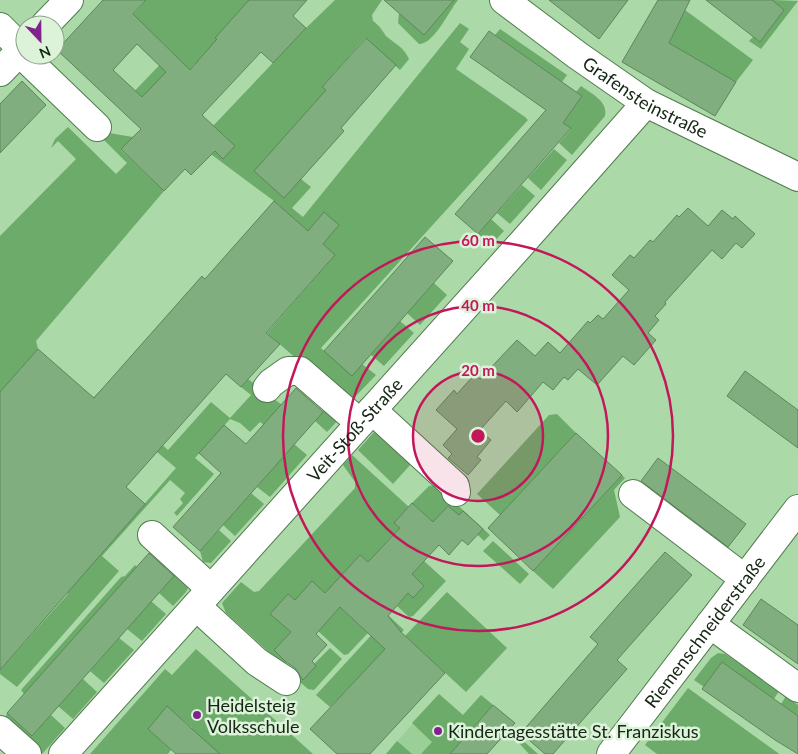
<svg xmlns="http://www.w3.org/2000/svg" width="798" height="754" font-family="Lato,sans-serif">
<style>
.built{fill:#9bcf98}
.green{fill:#6cab69}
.building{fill:#81ae7e;stroke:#5b8759;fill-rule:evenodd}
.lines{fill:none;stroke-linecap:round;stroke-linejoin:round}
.minor-casing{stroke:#517c4f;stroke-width:30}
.minor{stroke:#fff;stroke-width:28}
.ring{fill:none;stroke:#c2185b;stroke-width:2.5}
.poi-dot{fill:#82228d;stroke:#dcf3da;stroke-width:2}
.labels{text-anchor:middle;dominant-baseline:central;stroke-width:5;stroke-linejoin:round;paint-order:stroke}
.street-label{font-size:18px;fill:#142613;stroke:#dcf3da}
.poi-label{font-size:18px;fill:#142613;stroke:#dcf3da;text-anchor:start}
.centre{fill:#c2185b;stroke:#dcf3da;stroke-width:2.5}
.ring-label{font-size:15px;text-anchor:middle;font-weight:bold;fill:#c2185b;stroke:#dcf3da;stroke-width:5;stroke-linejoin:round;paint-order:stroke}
</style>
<rect width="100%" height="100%" fill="#abd9a8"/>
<polygon class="built" points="439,694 463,715 481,695 493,705 450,754 386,754"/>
<g class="green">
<polygon points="146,0 249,0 216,38 247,67 205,53 173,88 135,105 126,100 172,52 133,15"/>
<path d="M335,0H382L372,15L373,21C381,27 381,29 386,36C395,44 404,47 409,59L400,70L365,38L322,87L353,114L314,104L263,161L301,179L311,187L292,208L303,217L460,23L469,29L460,42L469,49L456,69L525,117L528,120L321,348L352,375L362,364L376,375L351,401L338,395L267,333L335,255L274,201L204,149L213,126L306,28Z"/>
<path d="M453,0H458C449,11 434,44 419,44L398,23L399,13L424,34Z"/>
<polygon points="772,0 798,1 761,49 749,41 753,37 760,42 784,10"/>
<polygon points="685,10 753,60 736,82 669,43"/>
<polygon points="500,29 567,75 562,82 495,35"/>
<path d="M581,86C592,94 608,101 605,116L572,155L559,143L571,129L563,123L582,96L576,92Z"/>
<polygon points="68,127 116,174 127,163 99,135 103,132 133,137 121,150 164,191 36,341 38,349 0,392 0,236 76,159 58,141 51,148 55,139"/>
<polygon points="554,149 567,160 541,190 528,178"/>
<polygon points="522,185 535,196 510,224 497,213"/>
<polygon points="491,219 504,231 491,245 478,234"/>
<polygon points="434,283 447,295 420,325 407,313"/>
<polygon points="400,321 414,333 384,366 370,354"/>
<polygon points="248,379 282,405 264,425 260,422 250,432 240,423 230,419 195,458 214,474 177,516 174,513 183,503 180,499 185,493 170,480 102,556 119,571 17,687 0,674 0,670 68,594 67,592 176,468 93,398 101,390 168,450 211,402 230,418 251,395 241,387"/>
<polygon points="326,408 341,417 327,432 315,421"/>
<polygon points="557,414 576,433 500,515 477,494 549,415"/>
<polygon points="375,431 411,464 393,484 358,450"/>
<polygon points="294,444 307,455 270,497 257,487"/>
<polygon points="352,455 409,507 394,523 400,528 382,547 378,571 360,555 341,576 331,599 312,582 295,600 288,594 271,614 291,632 274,650 286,662 283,665 226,613 222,603 241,582 254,592 259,591 355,488 355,482 343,465"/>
<polygon points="622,475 625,478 614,490 620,517 553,589 533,571"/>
<polygon points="436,485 490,535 484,541 448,506 433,522 412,503 429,486"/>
<polygon points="251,493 264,504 235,536 223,525"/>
<polygon points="219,530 231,541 211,563 203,562 200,551"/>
<polygon points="493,541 529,574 520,584 483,551"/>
<polygon points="424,561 446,581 413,616 409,617 397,606 408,593 413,597 424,586 412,574"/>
<polygon points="135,565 137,567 24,694 21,690 121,577 125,576"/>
<polygon points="175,574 189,586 186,592 173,606 159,593"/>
<polygon points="447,592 507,648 466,692 405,636"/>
<polygon points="151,601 166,614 142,641 127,629"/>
<polygon points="340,607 368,633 348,654 344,655 318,631"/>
<polygon points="389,616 404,630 330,707 316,695"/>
<polygon points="119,638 134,650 104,683 90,671"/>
<polygon points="330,648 342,659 314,690 308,689 291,674 293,671 303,679 316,666 314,664"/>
<polygon points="196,649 313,754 220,754 189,732 192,728 167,707 148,729 171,750 168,754 90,754 165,669 172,675"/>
<polygon points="718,653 725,654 779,691 774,699 722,662 704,687 694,680 711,658"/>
<polygon points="83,679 97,692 73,719 58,706"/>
<polygon points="688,688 778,753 779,754 657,754 645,745"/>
<polygon points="439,694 463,715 481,695 493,705 450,754 421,754 432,742 412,723"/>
<polygon points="786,696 798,705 798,716 781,704"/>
<polygon points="7,713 32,736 51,715 65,728 43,753 39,754 5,719"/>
<polygon points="510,729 538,754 529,754 508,731"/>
<polygon points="397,741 412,754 386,754"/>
</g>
<g class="building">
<path d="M103,0H146L133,14L190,70L217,39L215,38L249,0H307L293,16L306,28L273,63L261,52L202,115L235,146L223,159L215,151L191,175L185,169L164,191L121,149L141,129L57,50ZM137,44L166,72L142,97L113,70Z"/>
<polygon points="384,0 454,0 424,35"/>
<polygon points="549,0 628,0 599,39"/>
<polygon points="658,0 690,0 669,43 736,82 715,116 622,62"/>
<polygon points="706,0 772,0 784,10 760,42"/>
<polygon points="489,31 582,96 563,123 571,128 478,234 455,214 546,110 470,57"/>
<polygon points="366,38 396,65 341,128 344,131 284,198 254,171 326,90 322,87"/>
<polygon points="22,81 46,105 0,153 0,104"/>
<polygon points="274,201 308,231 324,212 339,225 323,244 335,255 266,333 280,344 241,387 226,374 126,487 145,504 0,670 0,392 38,349 94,398 202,276 205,279"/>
<polygon points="688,208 708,226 722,210 733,219 735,216 755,234 742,248 736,243 722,259 712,250 665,302 666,304 655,316 659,320 648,333 656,340 634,365 623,356 597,385 578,369 568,380 564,377 553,390 543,382 517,412 506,401 480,430 491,440 477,457 481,460 468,475 448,458 452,454 443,445 457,429 436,410 454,390 457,394 475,374 480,379 517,340 535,356 548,342 560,353 588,321 590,323 598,315 603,319 629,290 612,275 630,255 634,258 650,240 653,242 677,215 679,217"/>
<polygon points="425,237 453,261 352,376 324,351"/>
<polygon points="745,371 798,410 798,448 727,396"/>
<polygon points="296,388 323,412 200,551 173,527 221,473 199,453 224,425 246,444"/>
<polygon points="576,433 622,475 533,571 488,528"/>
<polygon points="658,458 746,524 728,547 641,481"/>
<polygon points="412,503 433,522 448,506 459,515 463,511 483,529 468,545 462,540 449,555 439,545 412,574 424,586 413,598 408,593 388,616 401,632 445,673 370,754 337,754 310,729 385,649 340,607 316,634 327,645 312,661 316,666 303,680 295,668 286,662 274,650 291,632 270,614 288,594 295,600 312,581 325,593 360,555 368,562 400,528 394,523"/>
<polygon points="665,552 692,575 617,660 627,669 553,754 545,754 521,733 598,644 590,637"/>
<polygon points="149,553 174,576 32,736 7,713"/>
<polygon points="761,599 798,625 798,664 743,625"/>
<polygon points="722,662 798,716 798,754 775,740 702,689"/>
<polygon points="493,705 515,723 487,754 450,754"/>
<polygon points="167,706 192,729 220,754 176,754 148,729"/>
</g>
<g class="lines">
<defs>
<g id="minor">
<path id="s1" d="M504,0L577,55L646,103L798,177"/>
<polyline points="45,25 69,0"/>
<polyline points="0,27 22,49"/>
<polyline points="19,52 97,127"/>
<polyline points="0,72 25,46"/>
<polyline points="267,388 271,383 288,371 300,371 360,423"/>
<polyline points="372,410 455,486 456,492"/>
<polyline points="633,494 745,579"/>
<polyline points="152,535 211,589"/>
<polyline points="196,606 257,662 286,681"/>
<polyline points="710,624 798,688"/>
<polyline points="0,730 27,754"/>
<path id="s2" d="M63,754L523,242L646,103"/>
<path id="s3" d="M611,754L798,509"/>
</g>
</defs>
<use href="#minor" class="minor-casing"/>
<use href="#minor" class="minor"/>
</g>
<circle cx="478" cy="436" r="65" fill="#c2185b" fill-opacity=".12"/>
<g class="ring">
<circle cx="478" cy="436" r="65"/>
<circle cx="478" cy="436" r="130"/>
<circle cx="478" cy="436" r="195"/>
</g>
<g class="poi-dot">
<circle cx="197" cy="715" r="5"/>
<circle cx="438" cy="731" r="5"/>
</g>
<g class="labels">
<g class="street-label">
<text stroke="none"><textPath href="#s1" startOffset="172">Grafensteinstraße</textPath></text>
<text stroke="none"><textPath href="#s2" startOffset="436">Veit-Stoß-Straße</textPath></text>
<text stroke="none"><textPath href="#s3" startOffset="154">Riemenschneiderstraße</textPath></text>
</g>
<g class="poi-label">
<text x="207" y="705">Heidelsteig<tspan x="207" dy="21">Volksschule</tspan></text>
<text x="448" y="731">Kindertagesstätte St. Franziskus</text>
</g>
</g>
<circle cx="478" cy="436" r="8" class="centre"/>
<g class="ring-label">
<text x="478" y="246">60 m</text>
<text x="478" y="311">40 m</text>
<text x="478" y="376">20 m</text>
</g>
<g transform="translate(40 40) rotate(158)"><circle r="24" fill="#dcf3da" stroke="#8ca18a"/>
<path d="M0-4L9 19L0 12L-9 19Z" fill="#82228d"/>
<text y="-8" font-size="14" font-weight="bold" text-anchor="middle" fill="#142613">N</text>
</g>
</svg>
